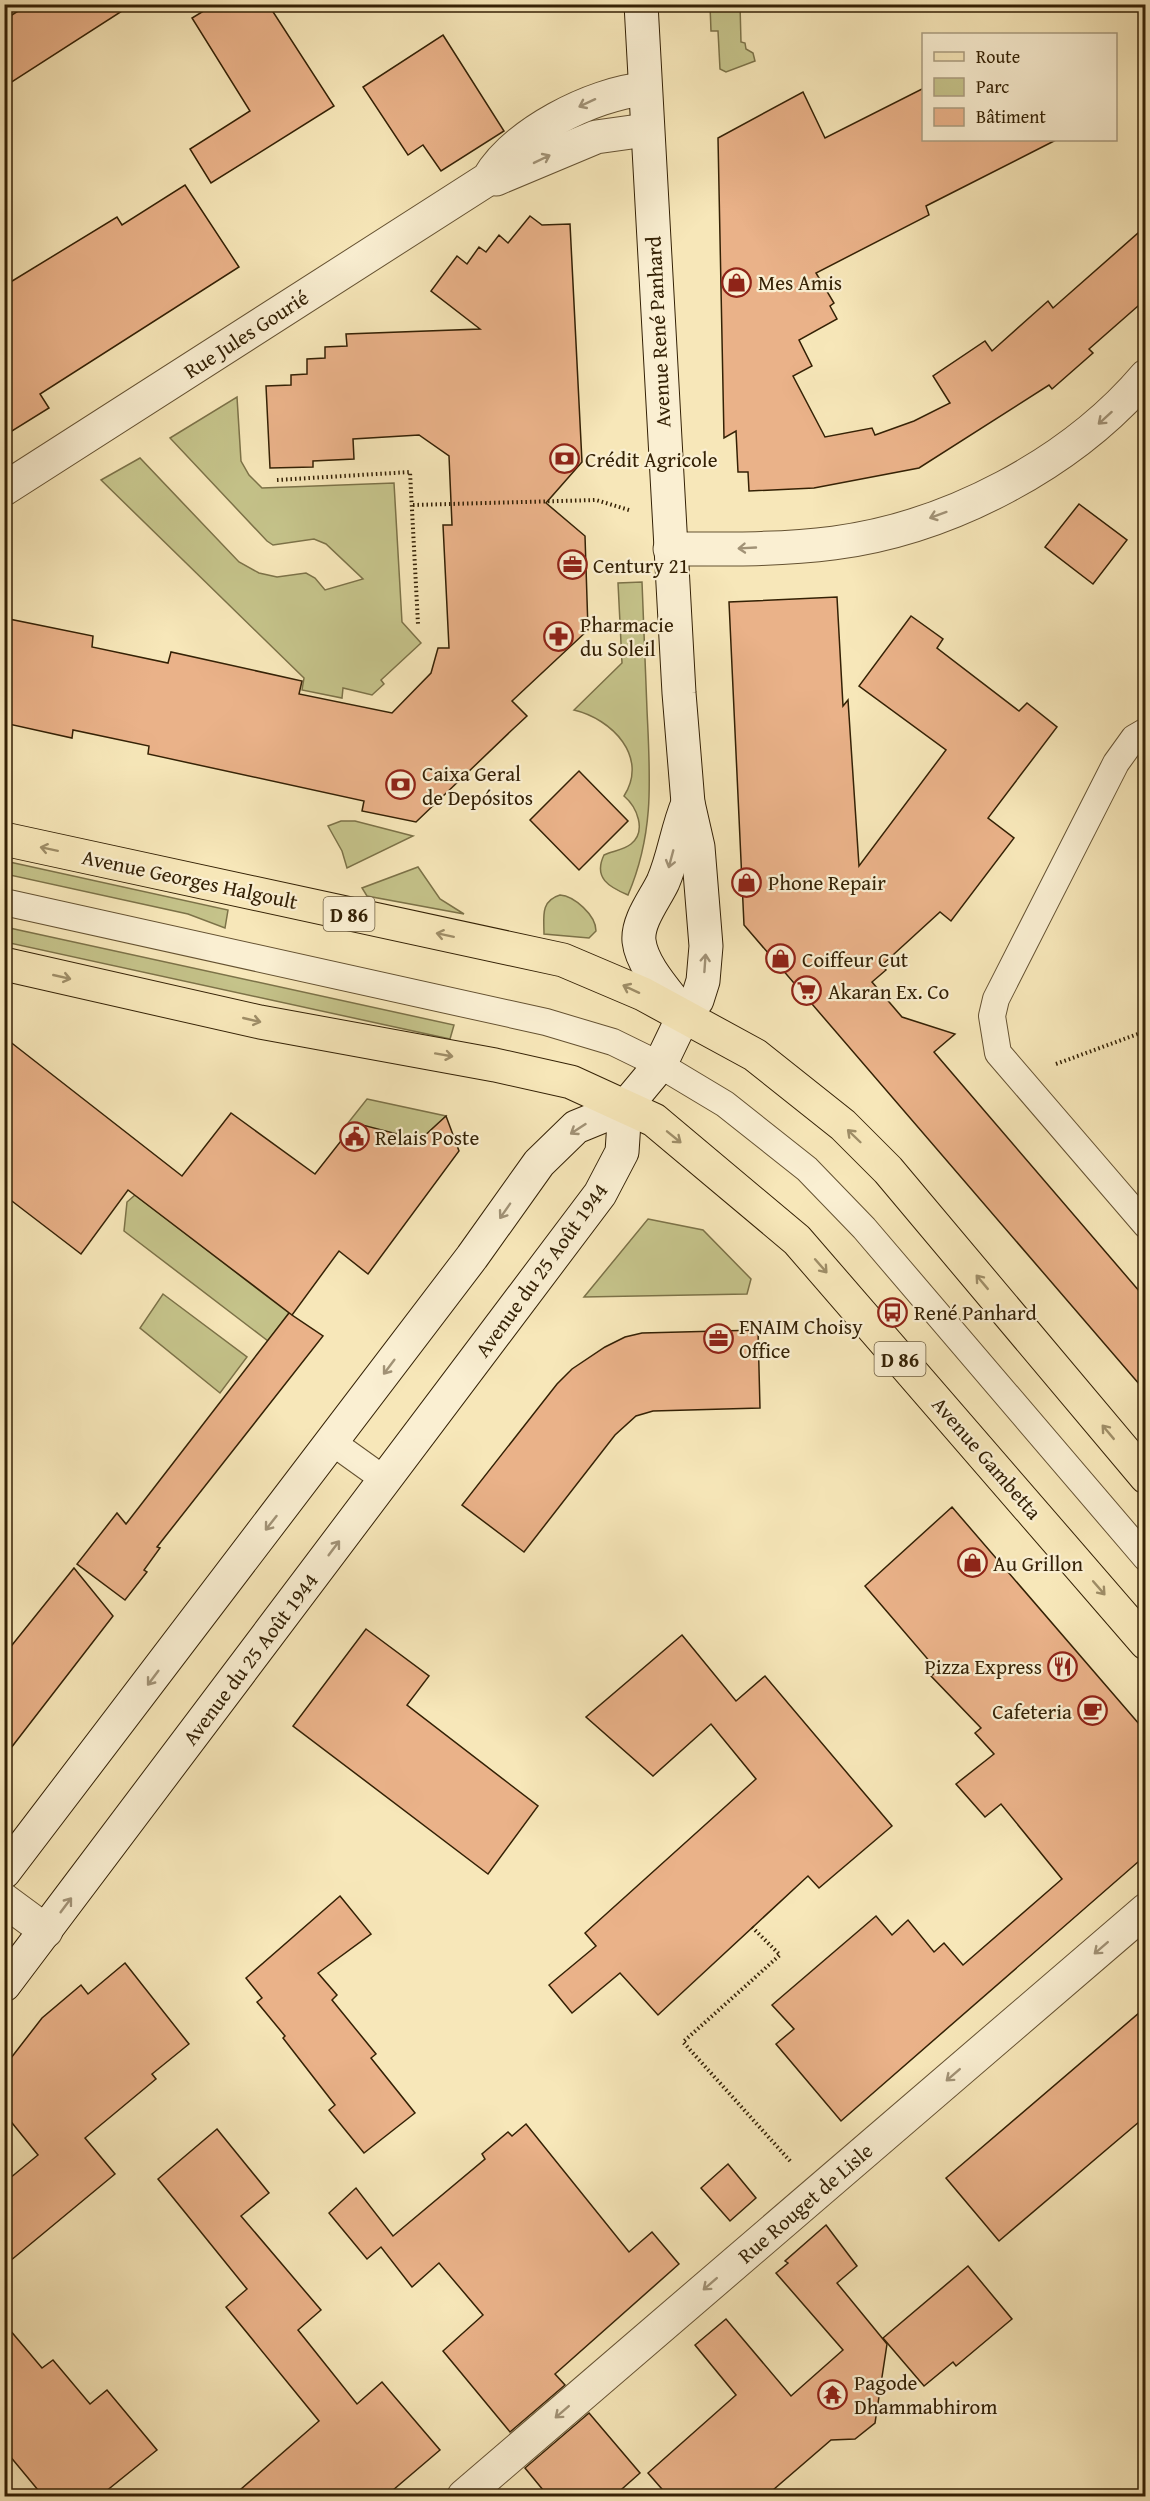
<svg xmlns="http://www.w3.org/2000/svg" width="1150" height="2501" font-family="'Gentium Book Plus',serif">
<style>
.green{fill:#c5c38a;stroke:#7c7248;stroke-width:1.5}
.building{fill:#eab289;stroke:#342105;stroke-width:1.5}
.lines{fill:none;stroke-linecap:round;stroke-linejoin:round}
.lane-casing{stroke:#655232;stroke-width:28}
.street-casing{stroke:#655232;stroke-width:35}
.secondary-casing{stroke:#342105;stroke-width:35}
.primary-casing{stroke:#342105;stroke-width:35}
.path{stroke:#342105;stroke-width:4;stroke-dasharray:1.5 3;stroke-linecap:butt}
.lane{stroke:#faefd2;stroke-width:26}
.street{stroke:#faefd2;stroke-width:33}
.secondary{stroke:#faefd2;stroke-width:33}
.primary{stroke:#f7e7b9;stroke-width:33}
.oneway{stroke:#a19276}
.oneway2{stroke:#9f8e68}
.labels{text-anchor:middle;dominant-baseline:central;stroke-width:4.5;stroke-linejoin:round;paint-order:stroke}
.shield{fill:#faefd2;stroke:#6f5f42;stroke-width:1.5}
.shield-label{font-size:20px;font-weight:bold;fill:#342105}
.poi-label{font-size:21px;fill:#342105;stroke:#faefd2;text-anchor:start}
.street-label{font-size:21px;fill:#342105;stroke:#faefd2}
</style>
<rect width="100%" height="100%" fill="#f7e7b9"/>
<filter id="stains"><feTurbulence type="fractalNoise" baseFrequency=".00333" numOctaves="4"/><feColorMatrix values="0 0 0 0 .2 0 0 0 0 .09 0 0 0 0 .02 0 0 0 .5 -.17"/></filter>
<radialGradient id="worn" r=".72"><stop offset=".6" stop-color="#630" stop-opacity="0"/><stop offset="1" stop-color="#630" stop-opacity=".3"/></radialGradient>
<g class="green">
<polygon points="710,5 740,5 741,42 745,43 746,49 753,53 755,61 726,72 720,69 718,31 711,31"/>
<polygon points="237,397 241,461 249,475 262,488 394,483 402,622 421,643 381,680 384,684 372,695 343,688 342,698 302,690 304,678 101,480 140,458 239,562 259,573 277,577 306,573 315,578 325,590 363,579 326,544 314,539 273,545 267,541 170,438"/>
<path d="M642,582C644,624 645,667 647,710C650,776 655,832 628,895C609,887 593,878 604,855C612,851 624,850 631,844C647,831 637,807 624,796C649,757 612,719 574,710L622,663L618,583Z"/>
<polygon points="341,821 355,821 413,836 347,868 342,851 328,826"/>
<polygon points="5,861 228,910 225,928 188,914 5,874"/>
<polygon points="418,867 440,899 464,914 367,896 362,888"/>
<path d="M560,895C574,896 596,915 596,931L589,938L544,934C544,917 540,901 560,895Z"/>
<polygon points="5,927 454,1025 450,1039 5,942"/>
<polygon points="367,1099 446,1116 420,1140 348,1123"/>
<polygon points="135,1195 289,1313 268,1341 124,1231 127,1202"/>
<polygon points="648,1219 703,1230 751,1279 747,1294 584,1297"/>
<polygon points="163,1294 247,1357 220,1393 140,1328"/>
</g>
<g class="building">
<polygon points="29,4 133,4 4,87 4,20"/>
<polygon points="215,4 268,4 334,106 211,183 190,149 250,111 192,18"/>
<polygon points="443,35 504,131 441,171 423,145 408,155 363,87"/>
<polygon points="924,88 924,140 1056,140 926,206 929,215 816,273 834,303 830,306 837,319 799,340 812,366 793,376 825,437 872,428 875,435 914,421 950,403 933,376 985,341 992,351 1048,301 1053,308 1146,226 1146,299 1089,349 1093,353 1052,389 1049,385 919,468 814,488 749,491 748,472 738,472 736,431 724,438 718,138 803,92 825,138"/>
<polygon points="185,185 239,267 40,394 49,408 4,436 4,286 117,217 122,225"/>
<polygon points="530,216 542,225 570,224 582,462 546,503 585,536 588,630 512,701 527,716 513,729 416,822 362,811 364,801 148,754 149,746 73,730 72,738 4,723 4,618 93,636 92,647 168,663 171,652 302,681 299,694 392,713 431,673 438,648 449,648 443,525 452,525 449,456 419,435 353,439 354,459 313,461 313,467 270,468 266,386 291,385 291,375 307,374 307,359 325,358 325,347 347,346 346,334 480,329 431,291 457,256 467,264 479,247 486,252 499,235 508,243"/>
<polygon points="1079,504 1127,540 1093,584 1045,547"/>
<polygon points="837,597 843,706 848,700 859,866 946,750 859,686 911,616 943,639 937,648 1019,711 1027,703 1057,727 988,818 1014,838 951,921 940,912 882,965 886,970 872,982 902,1017 955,1034 934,1052 1146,1299 1146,1392 744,925 729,602"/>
<polygon points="579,771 628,821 579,870 530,820"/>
<polygon points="4,1037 182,1176 231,1113 315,1174 355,1123 420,1140 446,1116 459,1151 368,1274 339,1251 292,1315 323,1336 157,1547 160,1548 144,1570 147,1572 125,1600 77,1564 117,1513 126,1524 289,1313 292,1315 128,1190 81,1254 4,1195"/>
<polygon points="758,1330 760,1408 653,1411 636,1416 615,1435 524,1552 462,1505 557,1384 572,1369 605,1347 625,1337 642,1333"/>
<polygon points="952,1507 1146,1732 1146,1855 841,2121 776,2044 794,2029 772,2005 876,1916 892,1935 908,1920 934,1952 944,1943 963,1965 1062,1879 1001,1804 985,1817 956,1784 994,1754 975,1733 981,1728 931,1676 938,1671 865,1586"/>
<polygon points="74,1568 113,1616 4,1757 4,1655"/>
<polygon points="366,1629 429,1676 407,1705 538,1806 488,1874 293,1726"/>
<polygon points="682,1635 736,1701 765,1676 892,1826 819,1888 808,1876 658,2015 620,1973 572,2013 549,1985 596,1946 585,1933 756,1779 711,1724 653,1776 586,1717"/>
<polygon points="340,1896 371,1934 318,1973 337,1995 332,2000 376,2054 371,2058 415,2113 364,2153 329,2110 335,2105 283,2038 285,2036 257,2002 262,1998 246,1978"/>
<polygon points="125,1963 189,2044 152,2074 156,2079 85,2138 115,2174 4,2266 4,2183 38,2155 4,2113 4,2067 42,2018 81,1985 88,1994"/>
<polygon points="1146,2007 1146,2116 999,2241 946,2178"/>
<polygon points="526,2124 629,2252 652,2232 679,2264 555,2374 565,2385 510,2432 443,2351 483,2315 439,2263 412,2287 381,2247 367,2259 329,2213 356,2188 393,2236 485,2159 482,2154 508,2132 512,2136"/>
<polygon points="217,2129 269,2193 241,2216 321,2310 298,2330 357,2404 382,2382 440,2450 386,2496 233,2496 319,2421 226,2307 247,2289 158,2179"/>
<polygon points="728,2164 756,2198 730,2221 701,2188"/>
<polygon points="826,2225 857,2266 837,2283 887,2344 875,2423 855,2439 831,2440 766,2496 668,2496 648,2473 736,2395 695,2345 726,2319 791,2396 843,2350 776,2273 788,2263 785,2261"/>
<polygon points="968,2266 1012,2319 956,2366 953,2362 924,2386 883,2338"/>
<polygon points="4,2323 42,2368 53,2360 90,2404 107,2390 157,2450 100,2496 43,2496 4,2449"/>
<polygon points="589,2413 640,2473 614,2496 548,2496 525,2468"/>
</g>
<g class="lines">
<defs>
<g id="lane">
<polyline points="1146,731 1134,738 1116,763 996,999 992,1016 998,1053 1146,1225"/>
<polyline points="4,902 546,1022 613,1042 660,1065 725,1104 807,1169 864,1228 1146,1558"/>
<polyline points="332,1442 385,1480"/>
</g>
<g id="street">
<polyline points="496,179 596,137 646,130"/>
<path d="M4,489L488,179C515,133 592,94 644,89"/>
<path d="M670,549C724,549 781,550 834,543C949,528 1071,464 1146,376"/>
<polyline points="4,1900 46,1931"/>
<polyline points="464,2496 1146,1910"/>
</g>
<g id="secondary">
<path d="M684,1015C669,994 642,967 639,941C637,921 655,899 663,882C674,857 677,829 688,803"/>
<polyline points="4,1872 472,1257 539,1163 576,1127 625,1107 660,1065 684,1015 697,1000 703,981 706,946 698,847 688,803 679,693 641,4"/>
<polyline points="4,1985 600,1194 622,1152 625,1107"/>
</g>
<g id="primary">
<polyline points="4,839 563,960 643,994 755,1055 843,1125 888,1170 1146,1477"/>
<polyline points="4,964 260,1022 495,1065 571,1082 654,1120 797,1240 1146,1643"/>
</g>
</defs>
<use href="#lane" class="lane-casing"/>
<use href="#street" class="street-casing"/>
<use href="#secondary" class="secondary-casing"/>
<use href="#primary" class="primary-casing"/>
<g class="path">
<polyline points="277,480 410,472 418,624"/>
<polyline points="413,505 596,500 629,510"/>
<polyline points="1056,1064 1146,1031"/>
<polyline points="752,1927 780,1955 683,2042 791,2162"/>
</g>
<use href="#lane" class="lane"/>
<use href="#street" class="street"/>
<use href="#secondary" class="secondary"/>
<use href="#primary" class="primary"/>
</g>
<defs><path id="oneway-shaft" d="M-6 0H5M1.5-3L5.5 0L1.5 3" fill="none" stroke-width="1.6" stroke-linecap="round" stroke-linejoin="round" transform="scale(1.5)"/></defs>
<g class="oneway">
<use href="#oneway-shaft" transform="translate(587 103) rotate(155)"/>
<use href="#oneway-shaft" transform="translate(542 159) rotate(-26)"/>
<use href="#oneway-shaft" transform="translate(1105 418) rotate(138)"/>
<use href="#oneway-shaft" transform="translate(938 515) rotate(160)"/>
<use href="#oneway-shaft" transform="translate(747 548) rotate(177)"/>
<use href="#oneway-shaft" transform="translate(671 859) rotate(105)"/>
<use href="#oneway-shaft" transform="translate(705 963) rotate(-86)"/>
<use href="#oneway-shaft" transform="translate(578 1129) rotate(147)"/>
<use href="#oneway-shaft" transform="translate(505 1211) rotate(125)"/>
<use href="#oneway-shaft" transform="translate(389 1367) rotate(127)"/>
<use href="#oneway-shaft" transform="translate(271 1523) rotate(128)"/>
<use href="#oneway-shaft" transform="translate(334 1548) rotate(-53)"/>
<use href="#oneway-shaft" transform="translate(153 1678) rotate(127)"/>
<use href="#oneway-shaft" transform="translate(66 1905) rotate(-53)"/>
<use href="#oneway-shaft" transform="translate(1101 1948) rotate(139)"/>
<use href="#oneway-shaft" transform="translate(953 2075) rotate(139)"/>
<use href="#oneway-shaft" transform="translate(710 2284) rotate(139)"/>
<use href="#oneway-shaft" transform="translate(562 2412) rotate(139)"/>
</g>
<g class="oneway2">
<use href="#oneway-shaft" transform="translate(49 849) rotate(-168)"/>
<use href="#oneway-shaft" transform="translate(445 935) rotate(-168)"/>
<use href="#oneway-shaft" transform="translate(62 977) rotate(13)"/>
<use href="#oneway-shaft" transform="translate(631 989) rotate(-155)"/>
<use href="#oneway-shaft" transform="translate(252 1020) rotate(13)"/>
<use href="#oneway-shaft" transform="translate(444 1055) rotate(10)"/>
<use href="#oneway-shaft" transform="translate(854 1136) rotate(-136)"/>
<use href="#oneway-shaft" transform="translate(674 1137) rotate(39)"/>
<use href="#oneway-shaft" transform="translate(821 1266) rotate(49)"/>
<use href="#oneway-shaft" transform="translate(982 1282) rotate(-130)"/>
<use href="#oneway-shaft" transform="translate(1108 1432) rotate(-130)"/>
<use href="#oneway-shaft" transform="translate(1099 1588) rotate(49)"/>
</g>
<defs>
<symbol id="shop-ring" viewBox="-11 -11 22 22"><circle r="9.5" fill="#faefd2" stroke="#8f2418" stroke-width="1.5"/><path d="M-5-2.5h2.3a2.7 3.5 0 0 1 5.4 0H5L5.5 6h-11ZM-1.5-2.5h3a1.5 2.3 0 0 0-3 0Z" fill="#8f2418"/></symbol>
<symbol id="bank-ring" viewBox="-11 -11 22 22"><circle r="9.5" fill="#faefd2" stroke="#8f2418" stroke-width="1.5"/><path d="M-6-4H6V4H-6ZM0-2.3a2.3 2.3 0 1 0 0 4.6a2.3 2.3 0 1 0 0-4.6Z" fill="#8f2418"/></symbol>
<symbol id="office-ring" viewBox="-11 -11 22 22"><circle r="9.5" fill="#faefd2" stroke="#8f2418" stroke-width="1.5"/><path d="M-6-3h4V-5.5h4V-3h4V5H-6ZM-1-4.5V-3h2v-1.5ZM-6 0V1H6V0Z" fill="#8f2418"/></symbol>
<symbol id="pharmacy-ring" viewBox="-11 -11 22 22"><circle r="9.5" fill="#faefd2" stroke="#8f2418" stroke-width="1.5"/><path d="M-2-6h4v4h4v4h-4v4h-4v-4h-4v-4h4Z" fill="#8f2418"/></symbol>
<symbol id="supermarket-ring" viewBox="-11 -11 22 22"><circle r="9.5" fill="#faefd2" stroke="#8f2418" stroke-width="1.5"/><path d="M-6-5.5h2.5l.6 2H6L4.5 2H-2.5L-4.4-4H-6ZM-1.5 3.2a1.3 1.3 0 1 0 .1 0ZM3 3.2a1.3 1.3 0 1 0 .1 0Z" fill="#8f2418"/></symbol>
<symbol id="civic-ring" viewBox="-11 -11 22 22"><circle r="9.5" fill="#faefd2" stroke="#8f2418" stroke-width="1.5"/><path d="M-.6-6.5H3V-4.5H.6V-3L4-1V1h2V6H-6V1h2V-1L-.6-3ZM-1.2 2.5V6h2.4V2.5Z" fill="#8f2418"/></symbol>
<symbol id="bus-ring" viewBox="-11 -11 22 22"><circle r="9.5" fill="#faefd2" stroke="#8f2418" stroke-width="1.5"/><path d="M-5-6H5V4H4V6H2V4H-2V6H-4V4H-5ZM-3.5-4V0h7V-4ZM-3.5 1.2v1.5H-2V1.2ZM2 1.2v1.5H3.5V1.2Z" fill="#8f2418"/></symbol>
<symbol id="restaurant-ring" viewBox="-11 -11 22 22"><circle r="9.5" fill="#faefd2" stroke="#8f2418" stroke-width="1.5"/><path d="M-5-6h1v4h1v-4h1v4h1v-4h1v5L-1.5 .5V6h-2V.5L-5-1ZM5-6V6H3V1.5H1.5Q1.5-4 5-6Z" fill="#8f2418"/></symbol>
<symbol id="cafe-ring" viewBox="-11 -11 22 22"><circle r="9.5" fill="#faefd2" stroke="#8f2418" stroke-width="1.5"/><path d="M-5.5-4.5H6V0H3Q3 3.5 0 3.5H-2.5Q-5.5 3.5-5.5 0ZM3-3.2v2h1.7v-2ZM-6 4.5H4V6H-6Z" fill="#8f2418"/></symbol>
<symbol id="temple-ring" viewBox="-11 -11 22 22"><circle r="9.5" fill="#faefd2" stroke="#8f2418" stroke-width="1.5"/><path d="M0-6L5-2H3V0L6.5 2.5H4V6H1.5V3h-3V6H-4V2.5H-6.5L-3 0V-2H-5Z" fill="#8f2418"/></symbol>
</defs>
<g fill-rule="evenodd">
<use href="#shop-ring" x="720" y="266" width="33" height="33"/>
<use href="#bank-ring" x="548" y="442" width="33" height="33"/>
<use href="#office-ring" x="556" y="548" width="33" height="33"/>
<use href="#pharmacy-ring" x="542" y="620" width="33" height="33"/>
<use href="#bank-ring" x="384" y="768" width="33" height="33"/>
<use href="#shop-ring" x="730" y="866" width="33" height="33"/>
<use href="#shop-ring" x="764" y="942" width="33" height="33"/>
<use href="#supermarket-ring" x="790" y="974" width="33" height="33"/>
<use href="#civic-ring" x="338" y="1120" width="33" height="33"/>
<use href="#bus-ring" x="876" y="1296" width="33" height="33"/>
<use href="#office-ring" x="702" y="1322" width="33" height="33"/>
<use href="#shop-ring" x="956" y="1546" width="33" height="33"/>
<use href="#restaurant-ring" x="1046" y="1650" width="33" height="33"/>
<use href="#cafe-ring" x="1076" y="1694" width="33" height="33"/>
<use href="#temple-ring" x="816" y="2378" width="33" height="33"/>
</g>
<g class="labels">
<g class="shield">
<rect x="323.5" y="897" width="51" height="34" rx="4.5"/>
<rect x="874.5" y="1342" width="51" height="34" rx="4.5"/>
</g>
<g class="shield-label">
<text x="349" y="914">D 86</text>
<text x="900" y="1359">D 86</text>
</g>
<g class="poi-label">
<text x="758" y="282">Mes Amis</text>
<text x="585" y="459">Crédit Agricole</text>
<text x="593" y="565">Century 21</text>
<text x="580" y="624">Pharmacie<tspan x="580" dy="24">du Soleil</tspan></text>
<text x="422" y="773">Caixa Geral<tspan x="422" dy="24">de Depósitos</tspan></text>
<text x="768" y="882">Phone Repair</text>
<text x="802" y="959">Coiffeur Cut</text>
<text x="828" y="991">Akaran Ex. Co</text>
<text x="375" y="1137">Relais Poste</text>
<text x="914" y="1312">René Panhard</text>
<text x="739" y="1326">FNAIM Choisy<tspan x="739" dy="24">Office</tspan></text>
<text x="993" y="1563">Au Grillon</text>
<text x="1042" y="1666" text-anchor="end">Pizza Express</text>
<text x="1072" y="1711" text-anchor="end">Cafeteria</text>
<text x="854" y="2382">Pagode<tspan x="854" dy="24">Dhammabhirom</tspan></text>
</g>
<g class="street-label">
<text transform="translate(658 332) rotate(-93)">Avenue René Panhard</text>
<text transform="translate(246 334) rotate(-33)">Rue Jules Gourié</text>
<text transform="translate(190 879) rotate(12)">Avenue Georges Halgoult</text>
<text transform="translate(541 1270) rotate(-54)">Avenue du 25 Août 1944</text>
<text transform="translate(987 1458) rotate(49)">Avenue Gambetta</text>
<text transform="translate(250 1659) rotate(-53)">Avenue du 25 Août 1944</text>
<text transform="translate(805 2203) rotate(-41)">Rue Rouget de Lisle</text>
</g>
</g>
<rect width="1150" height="2501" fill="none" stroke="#f7e7b9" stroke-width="24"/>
<rect x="6" y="6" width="1138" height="2489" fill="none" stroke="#342105" stroke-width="3"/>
<rect x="12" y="12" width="1126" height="2477" fill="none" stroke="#342105" stroke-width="1.5"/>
<rect x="922" y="33" width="195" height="108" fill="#faefd2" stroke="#ab9d80" stroke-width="1.5"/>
<rect x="934" y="52" width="30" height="9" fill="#f7e7b9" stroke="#ab9d80" stroke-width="1.5"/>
<text x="976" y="63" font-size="18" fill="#342105">Route</text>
<rect x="934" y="78" width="30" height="18" fill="#c5c38a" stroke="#ab9d80" stroke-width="1.5"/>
<text x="976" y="93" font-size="18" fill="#342105">Parc</text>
<rect x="934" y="108" width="30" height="18" fill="#eab289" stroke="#ab9d80" stroke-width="1.5"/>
<text x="976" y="123" font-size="18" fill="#342105">Bâtiment</text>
<rect width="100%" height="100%" filter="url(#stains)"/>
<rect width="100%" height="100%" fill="url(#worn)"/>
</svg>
